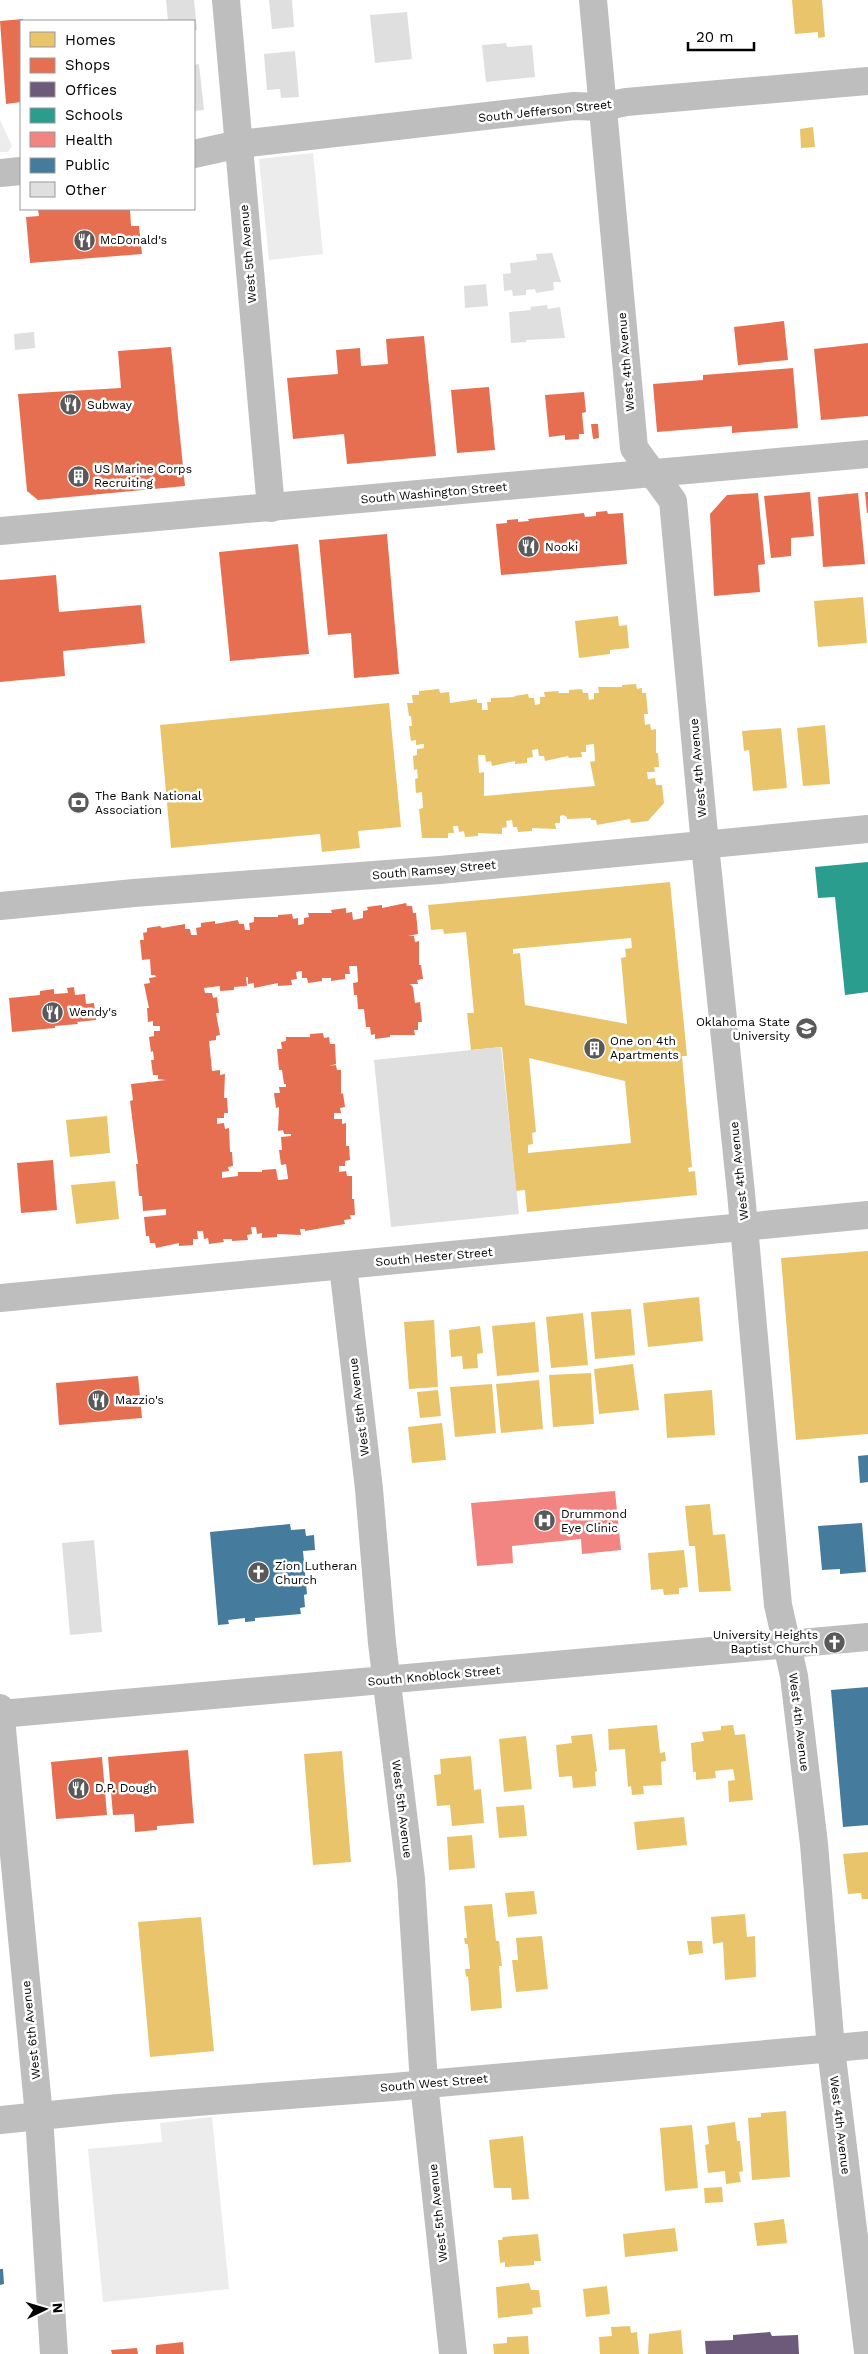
<svg xmlns="http://www.w3.org/2000/svg" width="868" height="2354" font-family="'Work Sans',sans-serif">
<style>
.green{fill:#ececec}
.homes{fill:#e9c46a;fill-rule:evenodd}
.shops{fill:#e76f51}
.offices{fill:#6d597a}
.schools{fill:#2a9d8f}
.health{fill:#f28482}
.public{fill:#457b9d}
.building{fill:#dfdfdf}
.lines{fill:none;stroke-linecap:round;stroke-linejoin:round}
.minor{stroke:#bebebe;stroke-width:28}
.highway{stroke:#bebebe;stroke-width:28}
.labels{text-anchor:middle;dominant-baseline:central;stroke-width:5;stroke-linejoin:round;paint-order:stroke}
.street-label{font-size:12px;fill:#000;stroke:#fff}
.poi-label{font-size:12px;fill:#000;stroke:#fff;text-anchor:start}
</style>
<rect width="100%" height="100%" fill="#fff"/>
<g class="green">
<polygon points="0,120 12,146 8,152 0,152"/>
<polygon points="313,153 323,254 269,260 259,159"/>
<polygon points="212,2117 229,2289 103,2302 88,2149 162,2142 160,2123"/>
</g>
<g class="homes">
<polygon points="792,0 822,0 825,37 818,38 818,32 795,34"/>
<polygon points="813,127 815,147 801,148 800,129"/>
<polygon points="863,597 867,643 818,647 814,601"/>
<polygon points="618,616 619,626 627,625 629,648 610,650 610,654 579,658 575,621"/>
<path d="M636,684L637,689L642,688V693H646L648,714H644L645,725L650,724L651,730L656,729V753H658L659,767H654L655,772H647L648,779L655,778L656,785H662L664,803L648,821L631,823L630,819L597,825L596,820H591V818L567,819V817L563,815L560,816V823H555L556,829L532,828V831L518,832L517,827H513L512,820L506,821L507,827L502,828V834L478,833V836L465,837L464,831L459,832L458,826H453L454,833H448V838H422L419,809L423,808L422,792L416,793L415,779L418,778L417,769L414,770L413,756L417,755V749L424,748V744L416,745V740L411,741L409,726H412L411,716H409L407,703H413L412,695H419V691L439,689L440,693L449,692L450,703L477,699V703H482V710H488L487,702H491V698L515,697L514,696L528,694L529,698H534L535,705L540,704V697H545L544,692L559,691L558,693H569V690L582,689L583,693H588L589,700L594,699V693H599L598,687H622V685ZM594,744L595,761L590,762L595,786L484,796V772L479,773L478,755H485L486,762L491,761L492,766L515,761V764L527,763V758L533,757L532,750L538,749L539,756H544L545,761L568,756L569,758L582,757L581,752H586V745Z"/>
<polygon points="389,703 401,827 358,831 360,848 322,852 320,834 171,848 160,725"/>
<polygon points="825,725 830,784 803,786 797,728"/>
<polygon points="781,728 787,788 753,791 749,750 744,751 742,731"/>
<path d="M670,882L687,1056H682L692,1167L688,1168L689,1172L695,1171L697,1195L527,1212L525,1190L516,1191L502,1047L471,1050L467,1013H474L466,932L444,934L443,929L431,930L428,905ZM631,938L632,948L625,949L626,957L621,958L627,1024L525,1005L520,953L513,954V949ZM529,1058L625,1081L631,1143L528,1153V1145L533,1144L532,1133L536,1132Z"/>
<polygon points="107,1116 110,1153 70,1157 66,1120"/>
<polygon points="115,1181 119,1219 76,1224 71,1185"/>
<polygon points="868,1251 868,1434 796,1440 781,1258"/>
<polygon points="699,1297 703,1341 648,1347 643,1303"/>
<polygon points="631,1309 635,1355 595,1359 591,1312"/>
<polygon points="583,1313 588,1365 551,1368 546,1317"/>
<polygon points="434,1320 438,1387 409,1389 404,1322"/>
<polygon points="535,1322 539,1372 497,1376 492,1326"/>
<polygon points="480,1326 483,1353 477,1354 478,1368 463,1369 462,1356 451,1357 449,1330"/>
<polygon points="633,1364 639,1410 599,1414 594,1369"/>
<polygon points="591,1373 594,1424 553,1427 549,1375"/>
<polygon points="539,1380 543,1429 501,1433 496,1384"/>
<polygon points="492,1384 496,1433 455,1437 450,1387"/>
<polygon points="438,1390 441,1416 420,1418 417,1392"/>
<polygon points="712,1390 715,1435 667,1438 664,1394"/>
<polygon points="442,1423 446,1460 412,1463 408,1427"/>
<polygon points="710,1504 713,1535 725,1534 731,1591 699,1592 695,1546 689,1546 685,1506"/>
<polygon points="684,1550 688,1587 679,1588 679,1594 664,1595 663,1589 651,1590 648,1553"/>
<polygon points="657,1725 660,1753 665,1752 666,1761 661,1762 662,1785 643,1786 644,1794 632,1795 631,1786 628,1787 625,1749 609,1750 608,1729"/>
<polygon points="733,1725 735,1735 745,1734 753,1800 729,1802 728,1781 735,1780 733,1769 715,1771 716,1778 696,1780 696,1772 693,1772 691,1743 704,1741 702,1732 721,1730 721,1726"/>
<polygon points="592,1734 597,1771 595,1772 596,1786 573,1788 572,1776 559,1777 556,1745 572,1743 571,1736"/>
<polygon points="526,1736 532,1789 504,1792 499,1739"/>
<polygon points="342,1751 351,1862 313,1865 304,1754"/>
<polygon points="471,1756 474,1790 481,1789 484,1823 452,1826 450,1805 437,1806 434,1775 441,1774 440,1759"/>
<polygon points="524,1805 527,1836 499,1838 496,1807"/>
<polygon points="684,1817 687,1845 637,1850 634,1822"/>
<polygon points="472,1835 475,1868 449,1870 447,1837"/>
<polygon points="868,1852 868,1899 862,1899 861,1893 848,1894 843,1854"/>
<polygon points="534,1891 537,1914 508,1917 505,1893"/>
<polygon points="492,1904 496,1941 499,1941 502,1966 499,1966 502,2008 471,2011 468,1976 466,1977 465,1969 470,1969 468,1944 465,1944 464,1938 467,1938 464,1906"/>
<polygon points="745,1914 747,1937 755,1936 756,1977 725,1980 723,1942 713,1944 711,1917"/>
<polygon points="201,1917 214,2051 150,2057 138,1922"/>
<polygon points="542,1936 548,1989 516,1992 512,1960 518,1960 516,1938"/>
<polygon points="687,1941 702,1941 703,1953 689,1955"/>
<polygon points="786,2111 790,2177 752,2180 748,2118 761,2117 761,2113"/>
<polygon points="735,2122 737,2141 740,2141 743,2171 739,2172 741,2182 726,2184 725,2171 708,2173 705,2145 709,2144 707,2126"/>
<polygon points="692,2125 698,2188 665,2191 660,2128"/>
<polygon points="523,2136 529,2199 512,2200 511,2188 494,2188 489,2140"/>
<polygon points="722,2187 723,2202 705,2203 704,2188"/>
<polygon points="784,2219 787,2243 757,2246 754,2223"/>
<polygon points="675,2228 678,2251 625,2257 623,2234"/>
<polygon points="538,2234 541,2261 534,2261 534,2265 505,2267 505,2262 500,2263 498,2240 502,2240 503,2237"/>
<polygon points="529,2283 531,2290 539,2290 541,2307 532,2308 533,2314 498,2318 496,2287"/>
<polygon points="607,2286 610,2314 586,2317 583,2289"/>
<polygon points="630,2326 631,2333 637,2332 639,2354 600,2354 599,2337 612,2336 611,2327"/>
<polygon points="681,2330 683,2354 648,2354 649,2334"/>
<polygon points="528,2336 529,2354 494,2354 493,2344 507,2343 507,2337"/>
</g>
<g class="shops">
<polygon points="23,19 21,102 6,104 0,21"/>
<polygon points="38,209 130,209 131,226 139,226 142,254 30,263 26,217 39,216"/>
<polygon points="784,321 788,360 738,365 734,327"/>
<polygon points="424,336 436,456 347,464 344,434 293,439 287,378 338,374 336,350 360,348 361,366 388,364 386,339"/>
<polygon points="868,343 868,416 821,420 814,349"/>
<polygon points="171,347 185,486 38,500 27,491 18,394 121,388 118,351"/>
<polygon points="793,368 798,428 732,433 732,426 657,432 653,384 703,380 703,375"/>
<polygon points="489,387 495,450 457,453 451,390"/>
<polygon points="584,392 586,412 582,413 584,434 579,434 579,439 565,440 565,435 549,437 545,395"/>
<polygon points="591,424 598,424 599,438 593,439"/>
<polygon points="810,492 814,536 791,538 791,556 771,558 764,496"/>
<polygon points="865,492 868,492 868,513 867,513"/>
<polygon points="758,493 765,564 758,565 760,592 714,596 710,514 727,495"/>
<polygon points="858,493 865,564 823,567 818,497"/>
<polygon points="607,511 608,514 623,513 627,564 501,575 496,524 507,523 507,520 518,519 518,522 529,521 528,519 584,513 585,517 596,516 596,512"/>
<polygon points="387,534 399,674 354,678 351,633 328,635 319,540"/>
<polygon points="298,544 309,654 230,661 219,552"/>
<polygon points="56,575 59,612 141,605 145,643 63,651 65,676 0,682 0,580"/>
<polygon points="406,903 407,906 412,906 413,913 416,913 418,934 408,936 414,936 415,942 419,941 419,965 421,965 423,979 417,980 418,984 410,984 413,987 415,1003 420,1002 422,1022 418,1022 418,1030 414,1030 415,1035 390,1035 390,1037 375,1039 375,1034 371,1035 370,1027 366,1027 364,1009 358,1009 357,995 354,995 353,983 358,982 357,966 349,966 350,974 345,974 345,979 331,981 331,978 322,978 322,981 308,983 307,978 302,978 302,971 296,972 297,979 291,980 292,985 278,986 278,983 254,988 254,983 248,984 248,977 246,977 247,986 234,987 234,990 220,991 220,986 204,988 205,993 212,993 213,998 217,997 219,1013 216,1013 220,1035 216,1036 216,1040 209,1041 212,1071 220,1070 220,1075 225,1074 224,1098 227,1098 228,1113 224,1113 224,1118 217,1118 217,1124 224,1123 225,1129 229,1128 230,1152 232,1152 233,1166 228,1167 229,1171 222,1172 222,1178 238,1176 238,1172 262,1172 262,1170 276,1169 278,1180 288,1179 286,1164 281,1165 279,1150 282,1150 281,1137 291,1136 291,1134 284,1134 283,1130 278,1131 279,1107 276,1108 274,1093 280,1093 279,1087 286,1087 286,1084 284,1084 282,1070 279,1070 277,1049 282,1049 281,1042 286,1041 286,1037 310,1037 310,1034 323,1033 324,1038 329,1037 330,1044 335,1044 336,1064 329,1066 336,1065 337,1070 341,1070 341,1094 343,1093 345,1107 340,1108 341,1113 334,1113 334,1119 342,1119 342,1124 346,1123 346,1146 349,1146 350,1160 345,1161 345,1166 339,1166 339,1172 346,1171 347,1176 352,1176 352,1199 354,1199 355,1215 350,1215 351,1219 344,1220 345,1224 305,1231 305,1229 300,1229 301,1235 277,1234 277,1237 262,1238 262,1233 257,1234 256,1227 251,1227 252,1234 247,1235 248,1240 232,1241 232,1239 223,1239 224,1242 209,1244 208,1238 204,1239 203,1231 197,1231 198,1239 193,1239 193,1245 179,1246 179,1243 156,1248 155,1243 150,1243 149,1236 146,1236 144,1217 166,1215 166,1209 143,1211 142,1196 139,1196 136,1164 138,1164 130,1101 133,1100 131,1084 166,1080 158,1079 158,1075 153,1075 151,1060 154,1060 153,1051 151,1052 149,1037 154,1036 154,1031 160,1031 160,1026 153,1026 153,1021 148,1022 147,1008 149,1008 144,984 150,983 149,978 156,977 155,975 151,975 150,959 142,960 140,940 144,940 143,933 147,932 147,928 160,926 162,928 185,924 185,929 190,929 191,935 197,935 196,928 201,927 201,923 215,921 215,924 238,920 239,924 244,924 245,930 250,930 249,923 254,922 254,917 278,917 278,915 292,914 293,919 298,918 298,925 304,924 304,918 309,917 308,913 332,913 331,910 346,908 346,913 352,912 353,920 363,918 363,911 368,910 367,907 382,905 382,908"/>
<polygon points="74,987 75,995 85,994 86,1004 94,1003 96,1020 77,1022 78,1024 55,1026 55,1028 12,1032 9,998 40,995 40,991 54,989 54,994 68,993 67,988"/>
<polygon points="53,1160 57,1210 21,1213 17,1163"/>
<polygon points="138,1376 142,1418 59,1425 56,1383"/>
<polygon points="188,1750 194,1823 157,1826 157,1830 135,1832 134,1814 113,1815 108,1757"/>
<polygon points="102,1757 107,1815 56,1819 51,1762"/>
<polygon points="183,2342 184,2354 156,2354 156,2345"/>
<polygon points="137,2348 138,2354 112,2354 111,2350"/>
</g>
<polygon class="offices" points="770,2332 772,2336 798,2335 799,2354 706,2354 705,2341 733,2340 733,2335"/>
<polygon class="schools" points="868,862 868,992 845,995 835,897 818,898 815,867"/>
<polygon class="health" points="615,1491 621,1550 582,1554 581,1539 512,1546 513,1563 477,1566 471,1503"/>
<g class="public">
<polygon points="868,1455 868,1482 860,1483 858,1456"/>
<polygon points="862,1523 866,1572 840,1574 840,1569 822,1570 818,1526"/>
<polygon points="290,1524 291,1530 305,1529 306,1536 314,1535 315,1550 303,1551 307,1594 304,1595 305,1607 300,1608 301,1614 255,1618 255,1621 245,1622 245,1618 228,1620 229,1624 218,1625 210,1532"/>
<polygon points="868,1687 868,1825 843,1827 831,1690"/>
<polygon points="0,2269 3,2269 4,2284 0,2285"/>
</g>
<g class="building">
<polygon points="166,0 194,0 197,30 194,30 194,21 168,21"/>
<polygon points="269,0 292,0 294,27 272,29"/>
<polygon points="407,12 412,59 375,63 370,15"/>
<polygon points="506,43 507,47 532,45 535,77 486,82 482,45"/>
<polygon points="295,51 299,97 281,98 280,89 267,90 264,54"/>
<polygon points="199,64 204,110 194,111 194,65"/>
<polygon points="552,253 561,282 553,282 554,290 536,293 535,289 526,290 526,295 513,296 512,290 504,291 503,274 511,273 510,263 537,260 536,254"/>
<polygon points="486,284 488,306 465,308 464,286"/>
<polygon points="547,305 548,309 560,307 565,338 526,340 526,342 511,343 509,312 531,310 530,307"/>
<polygon points="34,332 35,348 15,350 14,334"/>
<polygon points="501,1047 519,1214 391,1227 374,1060"/>
<polygon points="94,1540 102,1632 70,1635 62,1543"/>
</g>
<g class="lines">
<g class="minor">
<polyline points="226,0 271,508"/>
<polyline points="593,0 634,448 673,501 705,845 741,1193 778,1605 794,1676 814,1844 831,2049 868,2352"/>
<polyline points="194,154 239,144 574,106 603,107 626,102 868,81"/>
<polyline points="0,173 21,171"/>
<polyline points="0,531 868,454"/>
<polyline points="0,906 134,893 440,870 868,829"/>
<polyline points="343,1266 369,1489 382,1643 411,1879 424,2084 453,2354"/>
<polyline points="0,1298 868,1215"/>
<polyline points="0,1714 868,1637"/>
<polyline points="0,2120 119,2108 393,2087 868,2045"/>
</g>
<polyline class="highway" points="0,1708 39,2116 54,2354"/>
</g>
<defs>
<symbol id="restaurant-disc" viewBox="-11 -11 22 22"><circle r="9.5" fill="#595959" stroke="#fff"/><path d="M-5-6h1v4h1v-4h1v4h1v-4h1v5L-1.5 .5V6h-2V.5L-5-1ZM5-6V6H3V1.5H1.5Q1.5-4 5-6Z" fill="#fff"/></symbol>
<symbol id="building-disc" viewBox="-11 -11 22 22"><circle r="9.5" fill="#595959" stroke="#fff"/><path d="M-4-6H4V6H1V3H-1V6H-4ZM-2.5-4.3h1.7v1.8h-1.7ZM.8-4.3h1.7v1.8H.8ZM-2.5-1h1.7V.8h-1.7ZM.8-1h1.7V.8H.8Z" fill="#fff"/></symbol>
<symbol id="bank-disc" viewBox="-11 -11 22 22"><circle r="9.5" fill="#595959" stroke="#fff"/><path d="M-6-4H6V4H-6ZM0-2.3a2.3 2.3 0 1 0 0 4.6a2.3 2.3 0 1 0 0-4.6Z" fill="#fff"/></symbol>
<symbol id="university-disc" viewBox="-11 -11 22 22"><circle r="9.5" fill="#595959" stroke="#fff"/><path d="M0-5L7-2L0 1L-7-2ZM-4 1L0 2.5L4 1V4Q0 6-4 4Z" fill="#fff"/></symbol>
<symbol id="hospital-disc" viewBox="-11 -11 22 22"><circle r="9.5" fill="#595959" stroke="#fff"/><path d="M-5-5h3v3.5h4V-5h3V5h-3V1.5h-4V5h-3Z" fill="#fff"/></symbol>
<symbol id="church-disc" viewBox="-11 -11 22 22"><circle r="9.5" fill="#595959" stroke="#fff"/><path d="M-1.2-6h2.4v3.5h3.3v2.4h-3.3V6h-2.4V-.1h-3.3v-2.4h3.3Z" fill="#fff"/></symbol>
</defs>
<g fill-rule="evenodd">
<use href="#restaurant-disc" x="72" y="228" width="25" height="25"/>
<use href="#restaurant-disc" x="58" y="392" width="25" height="25"/>
<use href="#building-disc" x="66" y="464" width="25" height="25"/>
<use href="#restaurant-disc" x="516" y="534" width="25" height="25"/>
<use href="#bank-disc" x="66" y="790" width="25" height="25"/>
<use href="#restaurant-disc" x="40" y="1000" width="25" height="25"/>
<use href="#university-disc" x="794" y="1016" width="25" height="25"/>
<use href="#building-disc" x="582" y="1036" width="25" height="25"/>
<use href="#restaurant-disc" x="86" y="1388" width="25" height="25"/>
<use href="#hospital-disc" x="532" y="1508" width="25" height="25"/>
<use href="#church-disc" x="246" y="1560" width="25" height="25"/>
<use href="#church-disc" x="822" y="1630" width="25" height="25"/>
<use href="#restaurant-disc" x="66" y="1776" width="25" height="25"/>
</g>
<g class="labels">
<g class="street-label">
<text transform="translate(545 111) rotate(-6)">South Jefferson Street</text>
<text transform="translate(248 254) rotate(-95)">West 5th Avenue</text>
<text transform="translate(626 362) rotate(-95)">West 4th Avenue</text>
<text transform="translate(434 493) rotate(-5)">South Washington Street</text>
<text transform="translate(698 768) rotate(-95)">West 4th Avenue</text>
<text transform="translate(434 870) rotate(-5)">South Ramsey Street</text>
<text transform="translate(739 1171) rotate(-96)">West 4th Avenue</text>
<text transform="translate(434 1257) rotate(-5)">South Hester Street</text>
<text transform="translate(359 1407) rotate(-97)">West 5th Avenue</text>
<text transform="translate(434 1676) rotate(-5)">South Knoblock Street</text>
<text transform="translate(799 1722) rotate(83)">West 4th Avenue</text>
<text transform="translate(402 1809) rotate(83)">West 5th Avenue</text>
<text transform="translate(31 2030) rotate(-96)">West 6th Avenue</text>
<text transform="translate(434 2083) rotate(-5)">South West Street</text>
<text transform="translate(840 2125) rotate(83)">West 4th Avenue</text>
<text transform="translate(438 2213) rotate(-96)">West 5th Avenue</text>
</g>
<g class="poi-label">
<text x="100" y="240">McDonald's</text>
<text x="87" y="405">Subway</text>
<text x="94" y="469">US Marine Corps<tspan x="94" dy="14">Recruiting</tspan></text>
<text x="545" y="547">Nooki</text>
<text x="95" y="796">The Bank National<tspan x="95" dy="14">Association</tspan></text>
<text x="69" y="1012">Wendy's</text>
<text x="790" y="1022" text-anchor="end">Oklahoma State<tspan x="790" dy="14">University</tspan></text>
<text x="610" y="1041">One on 4th<tspan x="610" dy="14">Apartments</tspan></text>
<text x="115" y="1400">Mazzio's</text>
<text x="561" y="1514">Drummond<tspan x="561" dy="14">Eye Clinic</tspan></text>
<text x="275" y="1566">Zion Lutheran<tspan x="275" dy="14">Church</tspan></text>
<text x="818" y="1635" text-anchor="end">University Heights<tspan x="818" dy="14">Baptist Church</tspan></text>
<text x="95" y="1788">D.P. Dough</text>
</g>
</g>
<rect x="20" y="20" width="175" height="190" fill="#ffffff" stroke="#999999"/>
<rect x="30" y="32" width="25" height="15" fill="#e9c46a" stroke="#999999"/>
<text x="65" y="45" font-size="15" fill="#000000">Homes</text>
<rect x="30" y="58" width="25" height="15" fill="#e76f51" stroke="#999999"/>
<text x="65" y="70" font-size="15" fill="#000000">Shops</text>
<rect x="30" y="82" width="25" height="15" fill="#6d597a" stroke="#999999"/>
<text x="65" y="95" font-size="15" fill="#000000">Offices</text>
<rect x="30" y="108" width="25" height="15" fill="#2a9d8f" stroke="#999999"/>
<text x="65" y="120" font-size="15" fill="#000000">Schools</text>
<rect x="30" y="132" width="25" height="15" fill="#f28482" stroke="#999999"/>
<text x="65" y="145" font-size="15" fill="#000000">Health</text>
<rect x="30" y="158" width="25" height="15" fill="#457b9d" stroke="#999999"/>
<text x="65" y="170" font-size="15" fill="#000000">Public</text>
<rect x="30" y="182" width="25" height="15" fill="#dfdfdf" stroke="#999999"/>
<text x="65" y="195" font-size="15" fill="#000000">Other</text>
<g transform="translate(45 2309) rotate(85)" stroke="#ffffff" stroke-width="4" paint-order="stroke">
<path d="M0-4L9 19L0 12L-9 19Z" fill="#000000"/>
<text y="-8" font-size="14" font-weight="bold" text-anchor="middle" fill="#000000">N</text>
</g>
<path d="M688 42v8h66v-8" fill="none" stroke="#000000" stroke-width="2.5"/>
<text x="696" y="42" font-size="15" fill="#000000" stroke="#ffffff" stroke-width="4" paint-order="stroke">20 m</text>
</svg>
